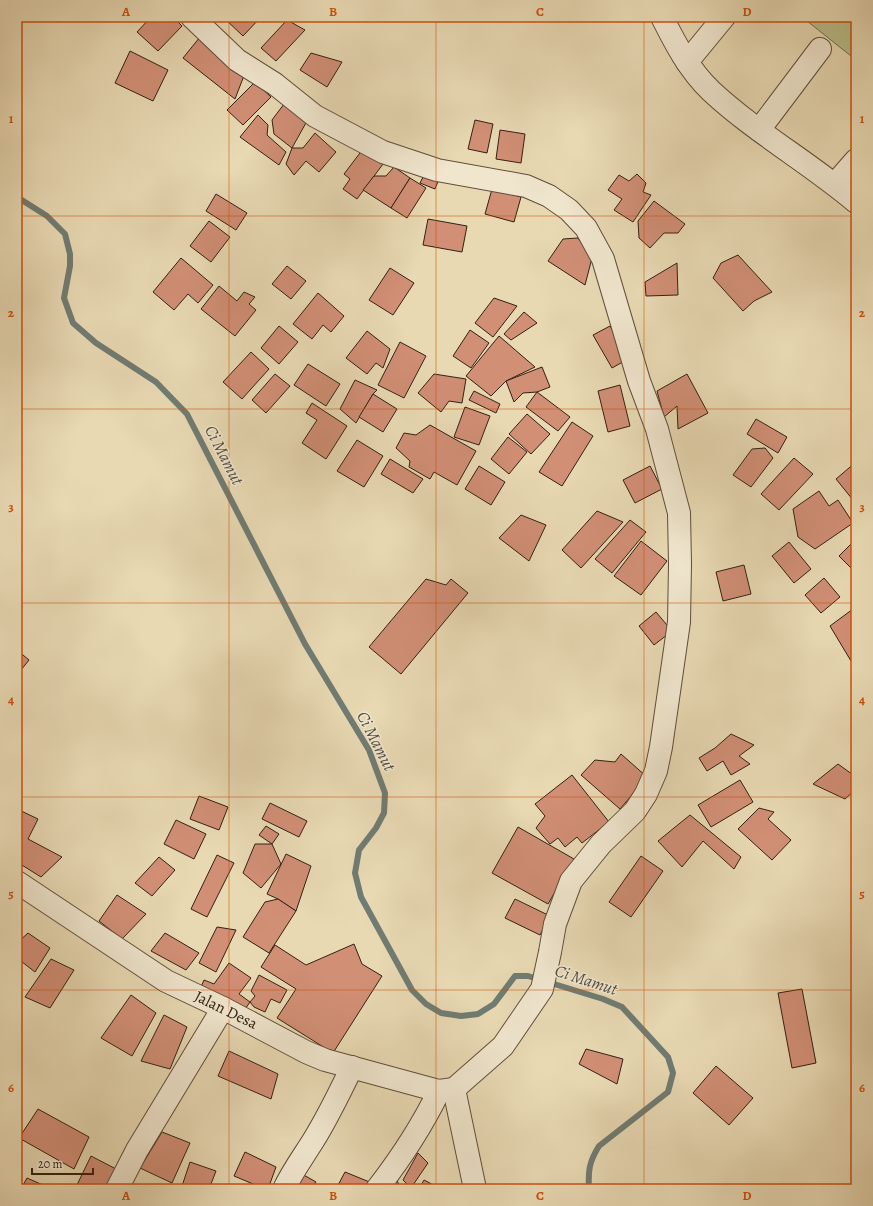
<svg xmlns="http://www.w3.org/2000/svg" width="873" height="1206" font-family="Alegreya,serif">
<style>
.green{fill:#babe8a;stroke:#766f4e}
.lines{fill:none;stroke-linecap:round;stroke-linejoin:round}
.stream{stroke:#707c73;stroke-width:6}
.building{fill:#d18f76;stroke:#332012}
.minor-casing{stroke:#604e3a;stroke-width:24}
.minor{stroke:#f0e6ce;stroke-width:22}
.grid{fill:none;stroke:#cd500d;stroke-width:1;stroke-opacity:0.55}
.labels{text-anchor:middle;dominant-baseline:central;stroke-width:3;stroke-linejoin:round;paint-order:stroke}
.street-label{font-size:16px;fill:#332012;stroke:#f0e6ce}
.water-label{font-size:17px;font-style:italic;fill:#524e43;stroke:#f0e6ce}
.neatline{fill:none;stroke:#cd500d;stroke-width:1.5}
.grid-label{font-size:13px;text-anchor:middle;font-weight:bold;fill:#cd500d}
</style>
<rect width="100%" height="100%" fill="#e8d9b3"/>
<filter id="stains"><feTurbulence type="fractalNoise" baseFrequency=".005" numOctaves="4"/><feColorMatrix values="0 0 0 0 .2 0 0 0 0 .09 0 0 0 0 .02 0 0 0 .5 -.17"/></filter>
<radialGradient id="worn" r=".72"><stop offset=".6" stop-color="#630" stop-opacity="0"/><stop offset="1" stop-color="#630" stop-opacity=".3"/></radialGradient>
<polygon class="green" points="802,17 856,17 856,60"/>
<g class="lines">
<path class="stream" d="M17,197L47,216L65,234L70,254V266L64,298L73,323L96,343L156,382L187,414L305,644L369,750L385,793L384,813L376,828L359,850L355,873L361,897L412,990L426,1004L441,1013L461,1016L478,1014L494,1004L515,976H528L603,999L622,1007L668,1057L673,1073L668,1092L599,1146C589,1162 588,1171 589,1189"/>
</g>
<g class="building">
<polygon points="151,17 173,17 182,26 158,51 137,32"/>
<polygon points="225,17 261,17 243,36 224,18"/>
<polygon points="287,20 305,30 276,61 261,48"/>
<polygon points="200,37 245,73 235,99 183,58"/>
<polygon points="130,51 168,70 153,101 115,83"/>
<polygon points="311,53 342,62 327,87 300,70"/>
<polygon points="255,82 271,97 243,125 227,110"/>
<polygon points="284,104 307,121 292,148 274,134 272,120"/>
<polygon points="258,115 268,125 267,135 286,152 279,165 240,137"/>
<polygon points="475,120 493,124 487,153 468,149"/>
<polygon points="500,130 525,134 521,163 496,159"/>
<polygon points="315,133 336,152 319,172 306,161 294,175 286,164 292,148 303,148"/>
<polygon points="363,149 383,164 357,199 343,189 350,179 344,174"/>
<polygon points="394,167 410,178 391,208 363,190 374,176 386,176"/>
<polygon points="425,173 439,179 435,189 420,183"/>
<polygon points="637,174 646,183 643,192 651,195 633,222 614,210 622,199 608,190 619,175 629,181"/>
<polygon points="410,178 426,188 407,218 391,208"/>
<polygon points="492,189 521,197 514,222 485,214"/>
<polygon points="216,194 247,213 236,230 206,211"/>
<polygon points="654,201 685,224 678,233 664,233 650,248 639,238 638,221"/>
<polygon points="428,219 467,226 462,252 423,245"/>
<polygon points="209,221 230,237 211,262 190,246"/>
<polygon points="578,238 592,258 585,285 548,261 563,239"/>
<polygon points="738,255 772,292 754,301 743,311 713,278 721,263"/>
<polygon points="181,258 213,285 198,303 188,294 174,310 153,292"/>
<polygon points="677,263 678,295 646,296 645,282"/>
<polygon points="287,266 306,281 291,299 272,284"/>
<polygon points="390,268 414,283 393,315 369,300"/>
<polygon points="219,286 237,301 244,292 255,297 249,304 256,310 235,336 201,309"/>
<polygon points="318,293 344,316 331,332 323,325 312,339 293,324"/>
<polygon points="494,298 517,306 493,337 475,323"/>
<polygon points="524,312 537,323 511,340 504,334"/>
<polygon points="279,326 298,342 279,364 261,348"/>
<polygon points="610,326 628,359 612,368 593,335"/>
<polygon points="470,330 489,343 471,368 453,356"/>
<polygon points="367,331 390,349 383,368 376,363 367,374 346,358"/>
<polygon points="499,336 535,367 506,381 491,396 466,376"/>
<polygon points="400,342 426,356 404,398 378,385"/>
<polygon points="251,352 269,369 242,399 223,382"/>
<polygon points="308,364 340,384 326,406 294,385"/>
<polygon points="542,367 550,387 537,392 523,393 514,402 506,381"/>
<polygon points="275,374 290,386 266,413 252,400"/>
<polygon points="434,374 466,379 462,403 449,401 441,412 418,393"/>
<polygon points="687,374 708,413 678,429 677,406 664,417 657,391"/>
<polygon points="355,380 377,390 373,394 356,423 340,409"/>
<polygon points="620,385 630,426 608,432 598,391"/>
<polygon points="474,391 500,404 496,413 469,400"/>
<polygon points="537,392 570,417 558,431 526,407"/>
<polygon points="373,394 397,409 383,432 359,417"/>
<polygon points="312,403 347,426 326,459 302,443 317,420 306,413"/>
<polygon points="465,407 490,416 479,445 454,437"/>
<polygon points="527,414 550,434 531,454 509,434"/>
<polygon points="756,419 787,437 778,453 747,434"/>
<polygon points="572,422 593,436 562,486 539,472"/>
<polygon points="430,425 476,451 457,485 434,472 430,479 409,467 410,461 396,448 404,433 416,435"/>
<polygon points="508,437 527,452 509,474 491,459"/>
<polygon points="357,440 383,456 364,487 337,471"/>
<polygon points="765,448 773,458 751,487 733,475 752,449"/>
<polygon points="794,458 813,474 779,510 761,494"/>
<polygon points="390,459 423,479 413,493 381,474"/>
<polygon points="856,462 856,498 853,500 836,479"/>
<polygon points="479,466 505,482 491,505 465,489"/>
<polygon points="650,466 662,489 635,503 623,480"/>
<polygon points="819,491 829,506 838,500 853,523 815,549 798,537 793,509"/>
<polygon points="597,511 623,522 581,568 562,550"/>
<polygon points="521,515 546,525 529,561 499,538"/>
<polygon points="630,520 646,532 612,573 595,559"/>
<polygon points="856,539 856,573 839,556"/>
<polygon points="641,541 667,561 641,595 614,576"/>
<polygon points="789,542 811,569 794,583 772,556"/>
<polygon points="744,565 751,594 723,601 716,572"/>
<polygon points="824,578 840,597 821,613 805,595"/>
<polygon points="426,579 446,585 451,579 468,593 401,674 369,647"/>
<polygon points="853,609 856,613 856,664 854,666 830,626"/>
<polygon points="656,612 672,631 654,645 639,626"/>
<polygon points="17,650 29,660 17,675"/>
<polygon points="731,734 754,745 739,756 750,764 731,775 723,761 707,771 699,758 715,748"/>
<polygon points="621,754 647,777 620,809 581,775 595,760 615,762"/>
<polygon points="838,764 856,777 856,789 845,799 813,784"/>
<polygon points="572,775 609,822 582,843 577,837 565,847 558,838 550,844 536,828 545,816 535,804"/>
<polygon points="740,780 753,802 711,827 698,805"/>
<polygon points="199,796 228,807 219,830 190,819"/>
<polygon points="270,803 307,821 299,837 262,819"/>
<polygon points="759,808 774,812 768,819 791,840 772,860 738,829"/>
<polygon points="17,809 38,819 28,839 62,857 41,877 17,862"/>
<polygon points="690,815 741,857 734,869 703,841 682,867 658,841"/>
<polygon points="176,820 206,834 194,859 164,844"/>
<polygon points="266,826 279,834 272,844 259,835"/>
<polygon points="518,827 574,859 548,904 492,873"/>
<polygon points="255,844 272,844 281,864 261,888 243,873"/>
<polygon points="286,854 311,866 296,911 278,899 267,894"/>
<polygon points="217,855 234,863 207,917 191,909"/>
<polygon points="641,856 663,871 631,917 609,902"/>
<polygon points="159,857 175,870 152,896 135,883"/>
<polygon points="117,895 146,914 122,939 99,921"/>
<polygon points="278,899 296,911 269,953 243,937 265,902"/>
<polygon points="515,899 550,916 540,935 505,918"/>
<polygon points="217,927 236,930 216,972 199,963"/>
<polygon points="28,933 50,948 35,972 17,958 17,943"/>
<polygon points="165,933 199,953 186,970 151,951"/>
<polygon points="354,944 362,964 382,976 333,1053 277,1018 296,989 261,967 275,945 306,965"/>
<polygon points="51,959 74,970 50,1008 25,997"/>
<polygon points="229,963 251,978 239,994 250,1002 241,1015 201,987 204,980 214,984"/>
<polygon points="259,975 287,990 280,1003 271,999 265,1012 254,1007 250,1002 255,996 251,991"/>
<polygon points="802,989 816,1063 792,1068 778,993"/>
<polygon points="131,995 156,1013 132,1056 101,1038"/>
<polygon points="164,1015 187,1027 170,1069 141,1061"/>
<polygon points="586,1049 623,1059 617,1084 579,1064"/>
<polygon points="229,1051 278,1074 271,1099 218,1076"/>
<polygon points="716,1066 753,1098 729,1125 693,1093"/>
<polygon points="38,1109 89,1137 74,1169 19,1138"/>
<polygon points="162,1132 190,1143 172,1183 140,1168"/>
<polygon points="245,1152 276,1167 268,1189 265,1189 234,1176"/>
<polygon points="418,1153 428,1163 411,1188 403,1180"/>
<polygon points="91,1156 116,1169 104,1189 75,1189"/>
<polygon points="190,1162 216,1171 209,1189 181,1189"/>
<polygon points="345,1172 372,1183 368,1189 336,1189"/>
<polygon points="302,1174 316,1182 311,1189 291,1189"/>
<polygon points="27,1178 52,1189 21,1189"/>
<polygon points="424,1180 441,1189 419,1189"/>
<polygon points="397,1181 402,1189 390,1189"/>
</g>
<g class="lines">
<defs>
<g id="minor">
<polyline points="192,17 237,60 275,84 315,116 383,152 437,170 526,186 549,196 569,210 586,228 603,259 639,381 657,429 679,513 680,564 679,622 661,747 656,771 646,794 635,811 601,844 571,881 555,924 550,952 542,989 503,1046 454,1089 475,1189"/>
<path d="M662,17C675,43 689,70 711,91C755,132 810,163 856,202"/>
<polyline points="687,62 724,17"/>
<polyline points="759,130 820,49"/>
<polyline points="835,184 856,160"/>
<polyline points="17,882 166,981 223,1008 306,1052 325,1060 439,1091 454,1089"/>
<polyline points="117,1189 137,1150 223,1008"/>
<path d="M284,1189C292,1172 303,1157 313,1141C328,1117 340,1092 352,1067"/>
<path d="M377,1189C401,1158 422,1126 439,1091"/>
</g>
</defs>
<use href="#minor" class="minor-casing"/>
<use href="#minor" class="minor"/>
</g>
<path class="grid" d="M229,17V1189M436,17V1189M644,17V1189M17,216H856M17,409H856M17,603H856M17,797H856M17,990H856"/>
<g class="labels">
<g class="street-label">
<text transform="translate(226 1010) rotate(26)">Jalan Desa</text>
</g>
<g class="water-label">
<text transform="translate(224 455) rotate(63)">Ci Mamut</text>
<text transform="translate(376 741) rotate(63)">Ci Mamut</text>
<text transform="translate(586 980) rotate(18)">Ci Mamut</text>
</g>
</g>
<rect width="873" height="1206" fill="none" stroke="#e8d9b3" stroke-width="44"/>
<path d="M32 1168v6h61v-6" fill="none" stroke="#332012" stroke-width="2"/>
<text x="38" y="1168" font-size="12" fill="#332012" stroke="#f0e6ce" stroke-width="3" paint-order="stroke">20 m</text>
<rect x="22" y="22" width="829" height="1162" class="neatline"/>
<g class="grid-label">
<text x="126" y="16">A</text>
<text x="333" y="16">B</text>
<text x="540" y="16">C</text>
<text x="747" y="16">D</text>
<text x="11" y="123">1</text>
<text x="862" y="123">1</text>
<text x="11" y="317">2</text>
<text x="862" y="317">2</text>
<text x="11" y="511">3</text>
<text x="862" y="511">3</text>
<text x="11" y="704">4</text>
<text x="862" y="704">4</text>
<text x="11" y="898">5</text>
<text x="862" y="898">5</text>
<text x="11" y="1092">6</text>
<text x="862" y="1092">6</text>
<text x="126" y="1200">A</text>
<text x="333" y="1200">B</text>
<text x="540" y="1200">C</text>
<text x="747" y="1200">D</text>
</g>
<rect width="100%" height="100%" filter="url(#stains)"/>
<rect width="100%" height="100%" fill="url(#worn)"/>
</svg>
